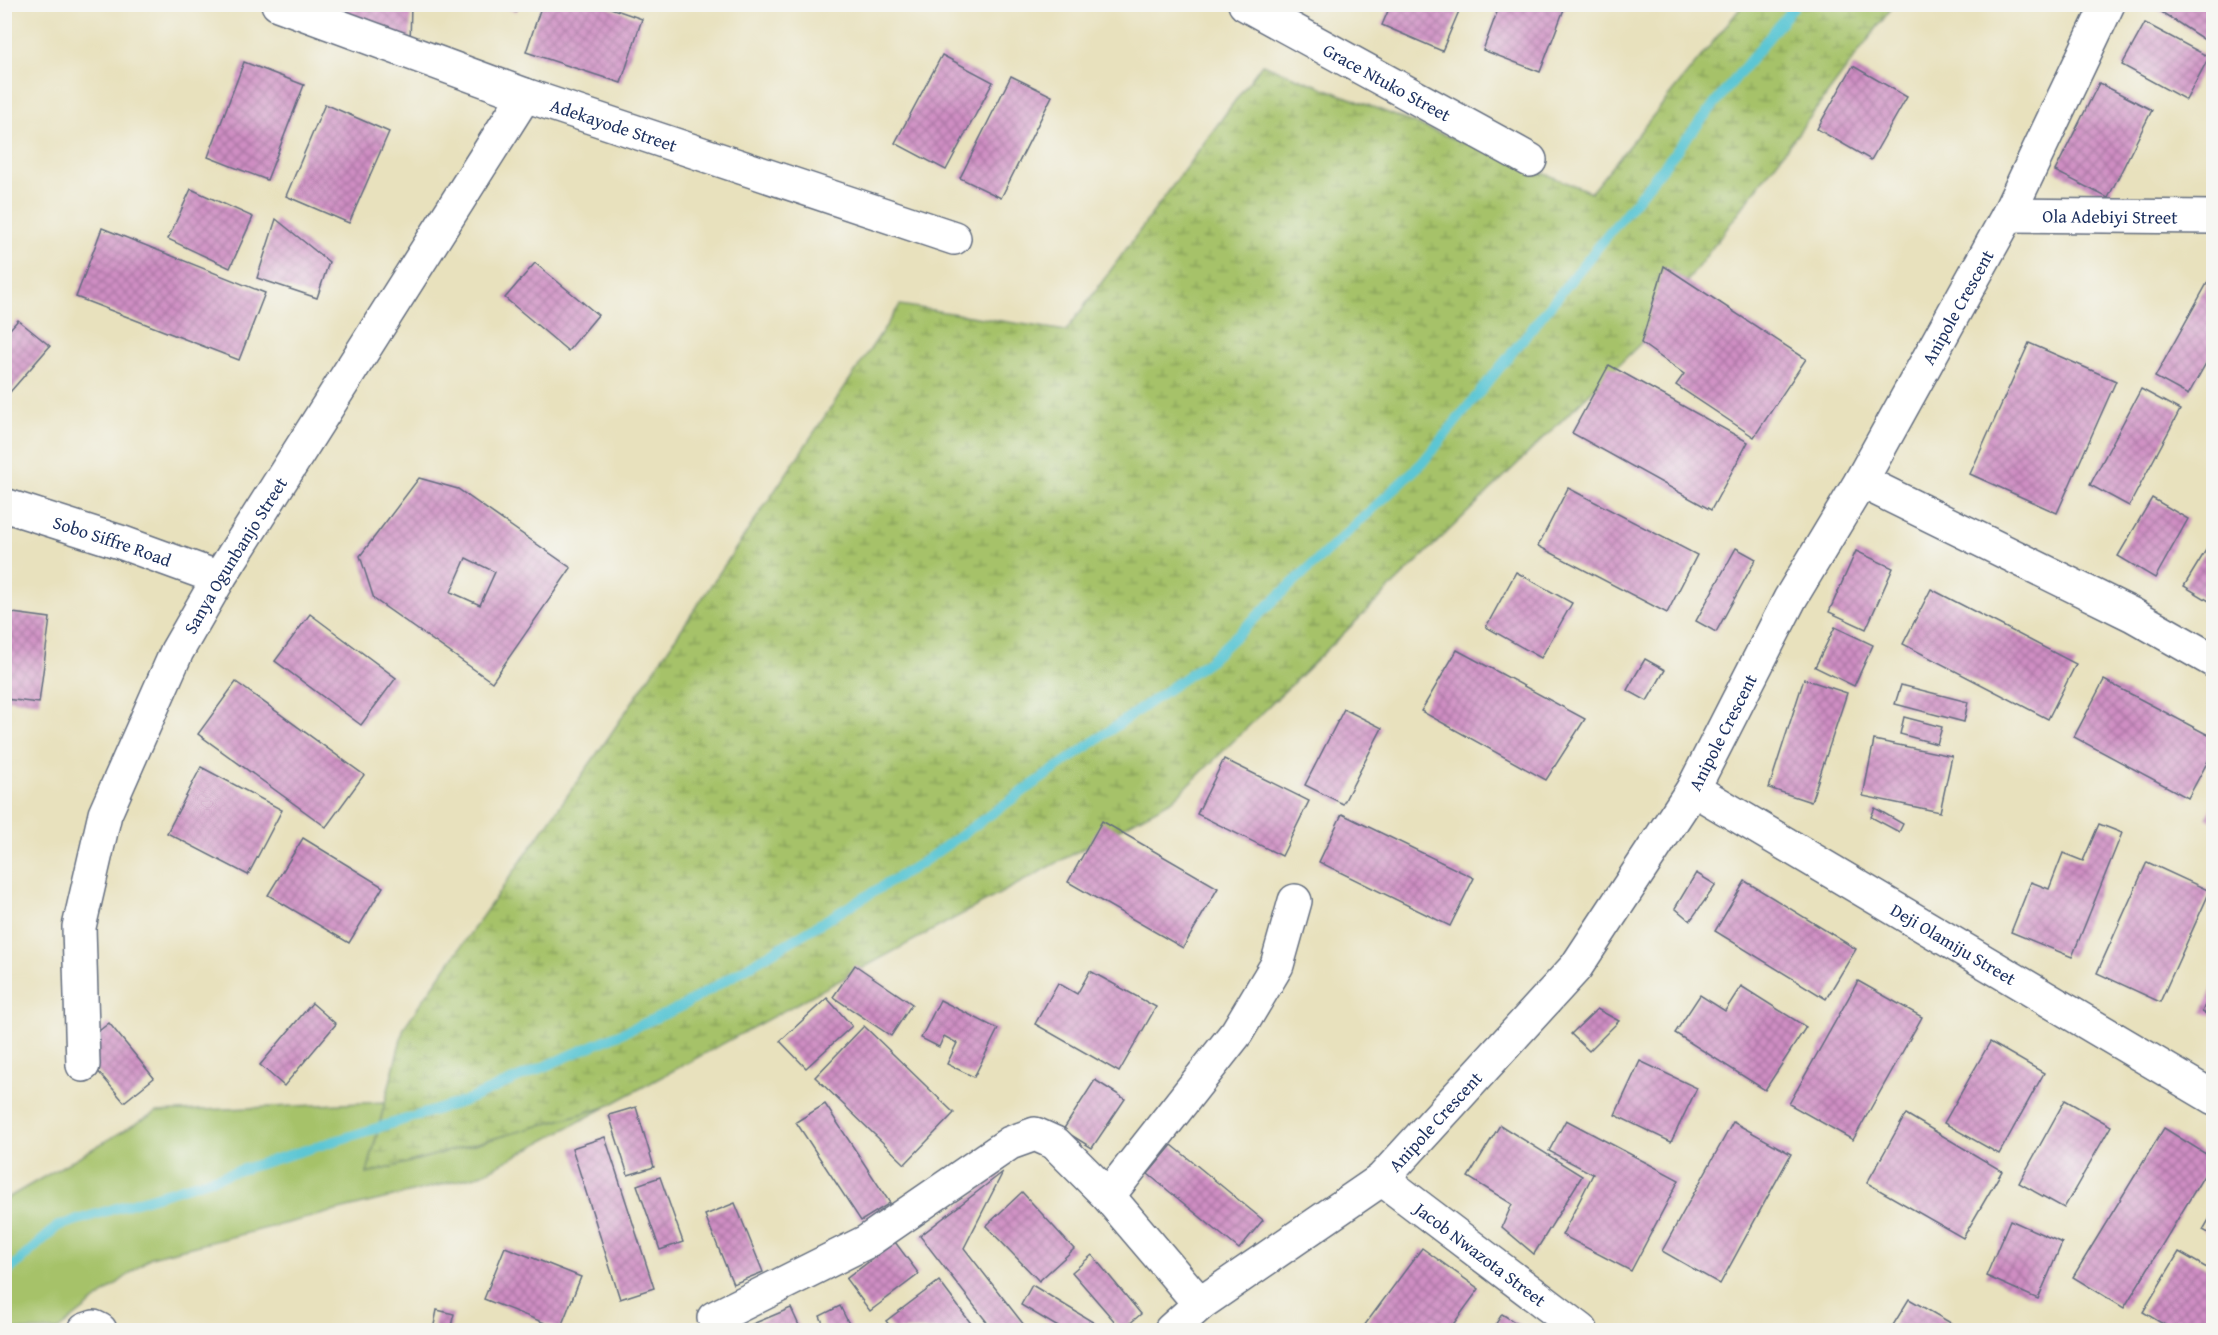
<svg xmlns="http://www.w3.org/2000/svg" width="2218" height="1335" font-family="'Gentium Book Plus',serif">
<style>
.grass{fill:#a6c269;stroke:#607864;stroke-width:1.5}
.wetland{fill:url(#wetland-marsh);stroke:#607864;stroke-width:1.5}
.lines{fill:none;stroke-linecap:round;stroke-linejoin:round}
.stream{stroke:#5bc6d4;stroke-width:10}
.building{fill:url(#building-cross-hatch);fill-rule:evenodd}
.street-casing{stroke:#636d7f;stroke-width:36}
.street{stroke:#fff;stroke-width:33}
.labels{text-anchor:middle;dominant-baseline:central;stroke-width:4.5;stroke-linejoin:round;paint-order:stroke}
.street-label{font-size:18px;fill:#1b2f5e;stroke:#f6f6f2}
</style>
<defs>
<pattern id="wetland-marsh" width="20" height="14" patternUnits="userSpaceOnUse" patternTransform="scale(1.5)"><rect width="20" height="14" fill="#a6c269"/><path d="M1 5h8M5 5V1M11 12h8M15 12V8" fill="none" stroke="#869e5a"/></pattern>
<pattern id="building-cross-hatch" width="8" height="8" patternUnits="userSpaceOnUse" patternTransform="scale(1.5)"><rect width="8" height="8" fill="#cf8ec3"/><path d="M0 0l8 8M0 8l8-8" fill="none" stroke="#a774a2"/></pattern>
</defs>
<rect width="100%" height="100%" fill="#f6f6f2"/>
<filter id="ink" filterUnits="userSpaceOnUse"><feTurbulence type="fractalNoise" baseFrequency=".0167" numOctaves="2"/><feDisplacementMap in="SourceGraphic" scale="12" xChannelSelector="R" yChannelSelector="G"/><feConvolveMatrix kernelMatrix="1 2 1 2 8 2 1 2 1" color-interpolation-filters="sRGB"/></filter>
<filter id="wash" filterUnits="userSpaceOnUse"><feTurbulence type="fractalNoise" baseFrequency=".008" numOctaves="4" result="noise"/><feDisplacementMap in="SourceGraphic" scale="24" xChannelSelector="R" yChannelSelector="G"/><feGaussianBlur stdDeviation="1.35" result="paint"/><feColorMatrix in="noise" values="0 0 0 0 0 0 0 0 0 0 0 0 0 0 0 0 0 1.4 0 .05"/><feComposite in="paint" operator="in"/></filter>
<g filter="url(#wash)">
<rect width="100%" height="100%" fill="#e8e1bd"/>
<polygon class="grass" points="385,1102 367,1174 606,1107 480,1175 151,1257 58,1330 5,1330 4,1200 156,1112"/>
<polygon class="wetland" points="1743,5 1894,5 1641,343 1173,800 606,1107 367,1174 404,1027 608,738 900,305 1066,331 1262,64 1591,192"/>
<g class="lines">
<polyline class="stream" points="4,1275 58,1226 465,1101 679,1008 920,864 1210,660 1422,463 1796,4"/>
</g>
<g id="blocks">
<g class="building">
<polygon points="345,4 411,4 410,45 340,17"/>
<polygon points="496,4 519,4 516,12"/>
<polygon points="542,4 599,4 642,19 621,83 526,52"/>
<polygon points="1391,4 1462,4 1442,51 1382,25"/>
<polygon points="1500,4 1566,4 1540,72 1483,50"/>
<polygon points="2149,4 2214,4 2214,46"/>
<polygon points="2145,23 2209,57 2186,100 2122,65"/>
<polygon points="942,55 993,82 946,170 895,143"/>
<polygon points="244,62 304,85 267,180 208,157"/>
<polygon points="1853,66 1907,97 1871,160 1817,129"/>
<polygon points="1011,76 1052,96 1001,198 960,178"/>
<polygon points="2099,83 2152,110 2108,198 2055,171"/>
<polygon points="325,104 389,132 349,223 286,196"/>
<polygon points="191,189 253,217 230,268 168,239"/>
<polygon points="276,219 329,262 317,298 257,278"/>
<polygon points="102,228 265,293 239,360 76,297"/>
<polygon points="535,263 598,315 568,351 505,298"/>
<polygon points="1664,266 1806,359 1754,437 1676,385 1684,374 1641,343"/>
<polygon points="2214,271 2214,349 2188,395 2155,377"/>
<polygon points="18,320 50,346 4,399 4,336"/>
<polygon points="2029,343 2116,381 2057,513 1970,474"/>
<polygon points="1609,365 1748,442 1711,510 1572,433"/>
<polygon points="2141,389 2180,410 2129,506 2090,485"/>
<path d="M419,478L458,489L571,568L492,682L374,599L360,556ZM466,558L495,572L480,605L451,592Z"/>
<polygon points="1568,488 1697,555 1667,613 1538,546"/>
<polygon points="2152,498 2188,519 2155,578 2118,556"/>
<polygon points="2214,537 2214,604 2184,586"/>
<polygon points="1736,548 1756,559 1716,632 1696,621"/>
<polygon points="1856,551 1893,568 1866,629 1829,612"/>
<polygon points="1516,572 1572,603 1541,658 1486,627"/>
<polygon points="1931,589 2076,664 2048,719 1903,644"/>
<polygon points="5,612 50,618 39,703 5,699"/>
<polygon points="310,614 396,678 361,725 275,661"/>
<polygon points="1835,627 1873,645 1854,686 1815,667"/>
<polygon points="1457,650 1585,719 1546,780 1421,711"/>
<polygon points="1645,659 1665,670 1647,701 1627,690"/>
<polygon points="1804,679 1847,693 1811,802 1769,788"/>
<polygon points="2104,680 2214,738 2214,750 2188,798 2074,737"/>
<polygon points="236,682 364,775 326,827 198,734"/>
<polygon points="1901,685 1968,702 1964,722 1895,704"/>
<polygon points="1344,709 1382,728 1343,804 1305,785"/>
<polygon points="1904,717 1942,727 1937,744 1900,734"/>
<polygon points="1874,740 1952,756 1940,812 1863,796"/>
<polygon points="1224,759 1309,801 1282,856 1197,814"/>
<polygon points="201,767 282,810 248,875 167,833"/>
<polygon points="2214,804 2214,822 2206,818"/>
<polygon points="1875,808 1903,824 1899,832 1871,817"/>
<polygon points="1342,814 1474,878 1450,926 1319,862"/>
<polygon points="1102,821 1218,888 1183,948 1068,882"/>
<polygon points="2099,824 2122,833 2072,957 2011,932 2031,882 2049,889 2063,853 2083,861"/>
<polygon points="303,838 383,887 349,943 268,895"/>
<polygon points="2147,862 2210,891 2160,1002 2097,973"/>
<polygon points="1696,873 1716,885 1690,921 1675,908"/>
<polygon points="1745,881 1856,949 1826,999 1715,931"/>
<polygon points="855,965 912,1004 891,1036 833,997"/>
<polygon points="1090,971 1156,1007 1119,1072 1035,1024 1058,983 1077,994"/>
<polygon points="1858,981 1922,1017 1853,1140 1789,1104"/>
<polygon points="2214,984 2214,1017 2202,1012"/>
<polygon points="1741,986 1806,1027 1765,1090 1675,1033 1700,995 1725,1011"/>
<polygon points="827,998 852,1026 806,1068 780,1041"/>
<polygon points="940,1000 998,1029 974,1077 947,1064 957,1043 944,1036 939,1047 921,1038"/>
<polygon points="312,1003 336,1024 284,1086 260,1065"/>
<polygon points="1597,1009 1619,1021 1589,1051 1571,1034"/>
<polygon points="109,1023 154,1078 124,1102 86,1057 90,1038"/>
<polygon points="864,1026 954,1113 905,1164 815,1077"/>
<polygon points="1990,1042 2044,1073 1999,1154 1944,1123"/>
<polygon points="1640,1061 1697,1088 1671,1142 1615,1115"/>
<polygon points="1095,1080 1125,1099 1092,1148 1063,1130"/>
<polygon points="2065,1100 2111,1126 2064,1208 2019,1183"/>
<polygon points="825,1104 890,1203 861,1221 796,1122"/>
<polygon points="636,1107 654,1167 628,1175 609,1115"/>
<polygon points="1906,1114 2002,1171 1963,1238 1867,1183"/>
<polygon points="1566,1120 1679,1180 1631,1271 1562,1235 1593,1174 1549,1151"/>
<polygon points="1733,1122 1791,1154 1720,1284 1662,1251"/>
<polygon points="1500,1125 1582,1176 1534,1254 1502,1227 1512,1204 1468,1177"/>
<polygon points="2164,1128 2214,1159 2124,1308 2073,1277"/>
<polygon points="605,1137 654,1288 620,1299 572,1148"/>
<polygon points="1172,1145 1263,1220 1239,1249 1148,1174"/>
<polygon points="1003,1172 964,1248 1028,1330 993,1330 920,1236"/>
<polygon points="660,1177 683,1242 660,1250 637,1185"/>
<polygon points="1022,1192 1074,1249 1039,1281 986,1226"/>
<polygon points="735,1203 763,1272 733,1284 705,1215"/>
<polygon points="2214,1211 2214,1236 2203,1230"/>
<polygon points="2010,1220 2062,1243 2038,1299 1986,1276"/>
<polygon points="895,1242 919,1274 870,1311 846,1279"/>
<polygon points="505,1247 581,1277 560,1329 484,1299"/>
<polygon points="1422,1248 1479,1289 1449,1330 1361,1330"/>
<polygon points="2179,1252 2214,1272 2214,1330 2173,1330 2143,1312"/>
<polygon points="1092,1255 1141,1314 1122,1330 1072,1272"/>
<polygon points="939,1281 976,1330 893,1330 886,1321"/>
<polygon points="1032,1285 1096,1324 1092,1330 1063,1330 1021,1305"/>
<polygon points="1909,1299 1963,1330 1890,1330"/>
<polygon points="840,1306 852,1330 826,1330 820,1316"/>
<polygon points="791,1308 801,1330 750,1330 748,1326"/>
<polygon points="437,1310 454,1314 450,1330 433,1330"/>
<polygon points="1502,1314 1527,1330 1492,1330"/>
</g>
</g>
</g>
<g filter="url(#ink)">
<use href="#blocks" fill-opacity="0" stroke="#636d7f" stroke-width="1.5"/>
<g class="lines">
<defs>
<g id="street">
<path id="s1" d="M278,4L525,95L954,238"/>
<path id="s2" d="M1245,4L1530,160"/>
<path id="s3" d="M2008,215L2214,217"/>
<polyline points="1861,481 2133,615 2214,661"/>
<path id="s4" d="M4,505L123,543L219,578"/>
<path id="s5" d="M1693,789L2214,1098"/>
<path id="s6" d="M83,1065L79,927L105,814L177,651L219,578L525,95"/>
<path id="s7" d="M1382,1179L1581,1330"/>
<polyline points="1108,1196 1237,1032 1277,965 1295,901"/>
<polyline points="714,1318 866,1242 1010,1143 1035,1134 1055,1143 1108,1196 1200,1304"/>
<polyline points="85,1330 94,1327 100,1330"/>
<path id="s8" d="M1171,1330L1200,1304L1382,1179L1576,967L1693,789L1790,599L1861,481L2008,215L2108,4"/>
</g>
</defs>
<use href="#street" class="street-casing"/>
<use href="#street" class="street"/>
</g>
</g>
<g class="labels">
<g class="street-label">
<text stroke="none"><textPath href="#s2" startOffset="162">Grace Ntuko Street</textPath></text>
<text stroke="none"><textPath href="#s1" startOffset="357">Adekayode Street</textPath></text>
<text stroke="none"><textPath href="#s3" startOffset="102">Ola Adebiyi Street</textPath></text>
<text stroke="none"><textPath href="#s8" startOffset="1310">Anipole Crescent</textPath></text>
<text stroke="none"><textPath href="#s4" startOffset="114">Sobo Siffre Road</textPath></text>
<text stroke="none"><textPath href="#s6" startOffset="544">Sanya Ogunbanjo Street</textPath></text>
<text stroke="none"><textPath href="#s8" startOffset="824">Anipole Crescent</textPath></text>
<text stroke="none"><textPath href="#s5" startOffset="303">Deji Olamiju Street</textPath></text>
<text stroke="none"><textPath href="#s8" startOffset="338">Anipole Crescent</textPath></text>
<text stroke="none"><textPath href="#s7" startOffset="124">Jacob Nwazota Street</textPath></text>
</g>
</g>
<rect width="2218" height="1335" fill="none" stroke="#f6f6f2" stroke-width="24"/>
</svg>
